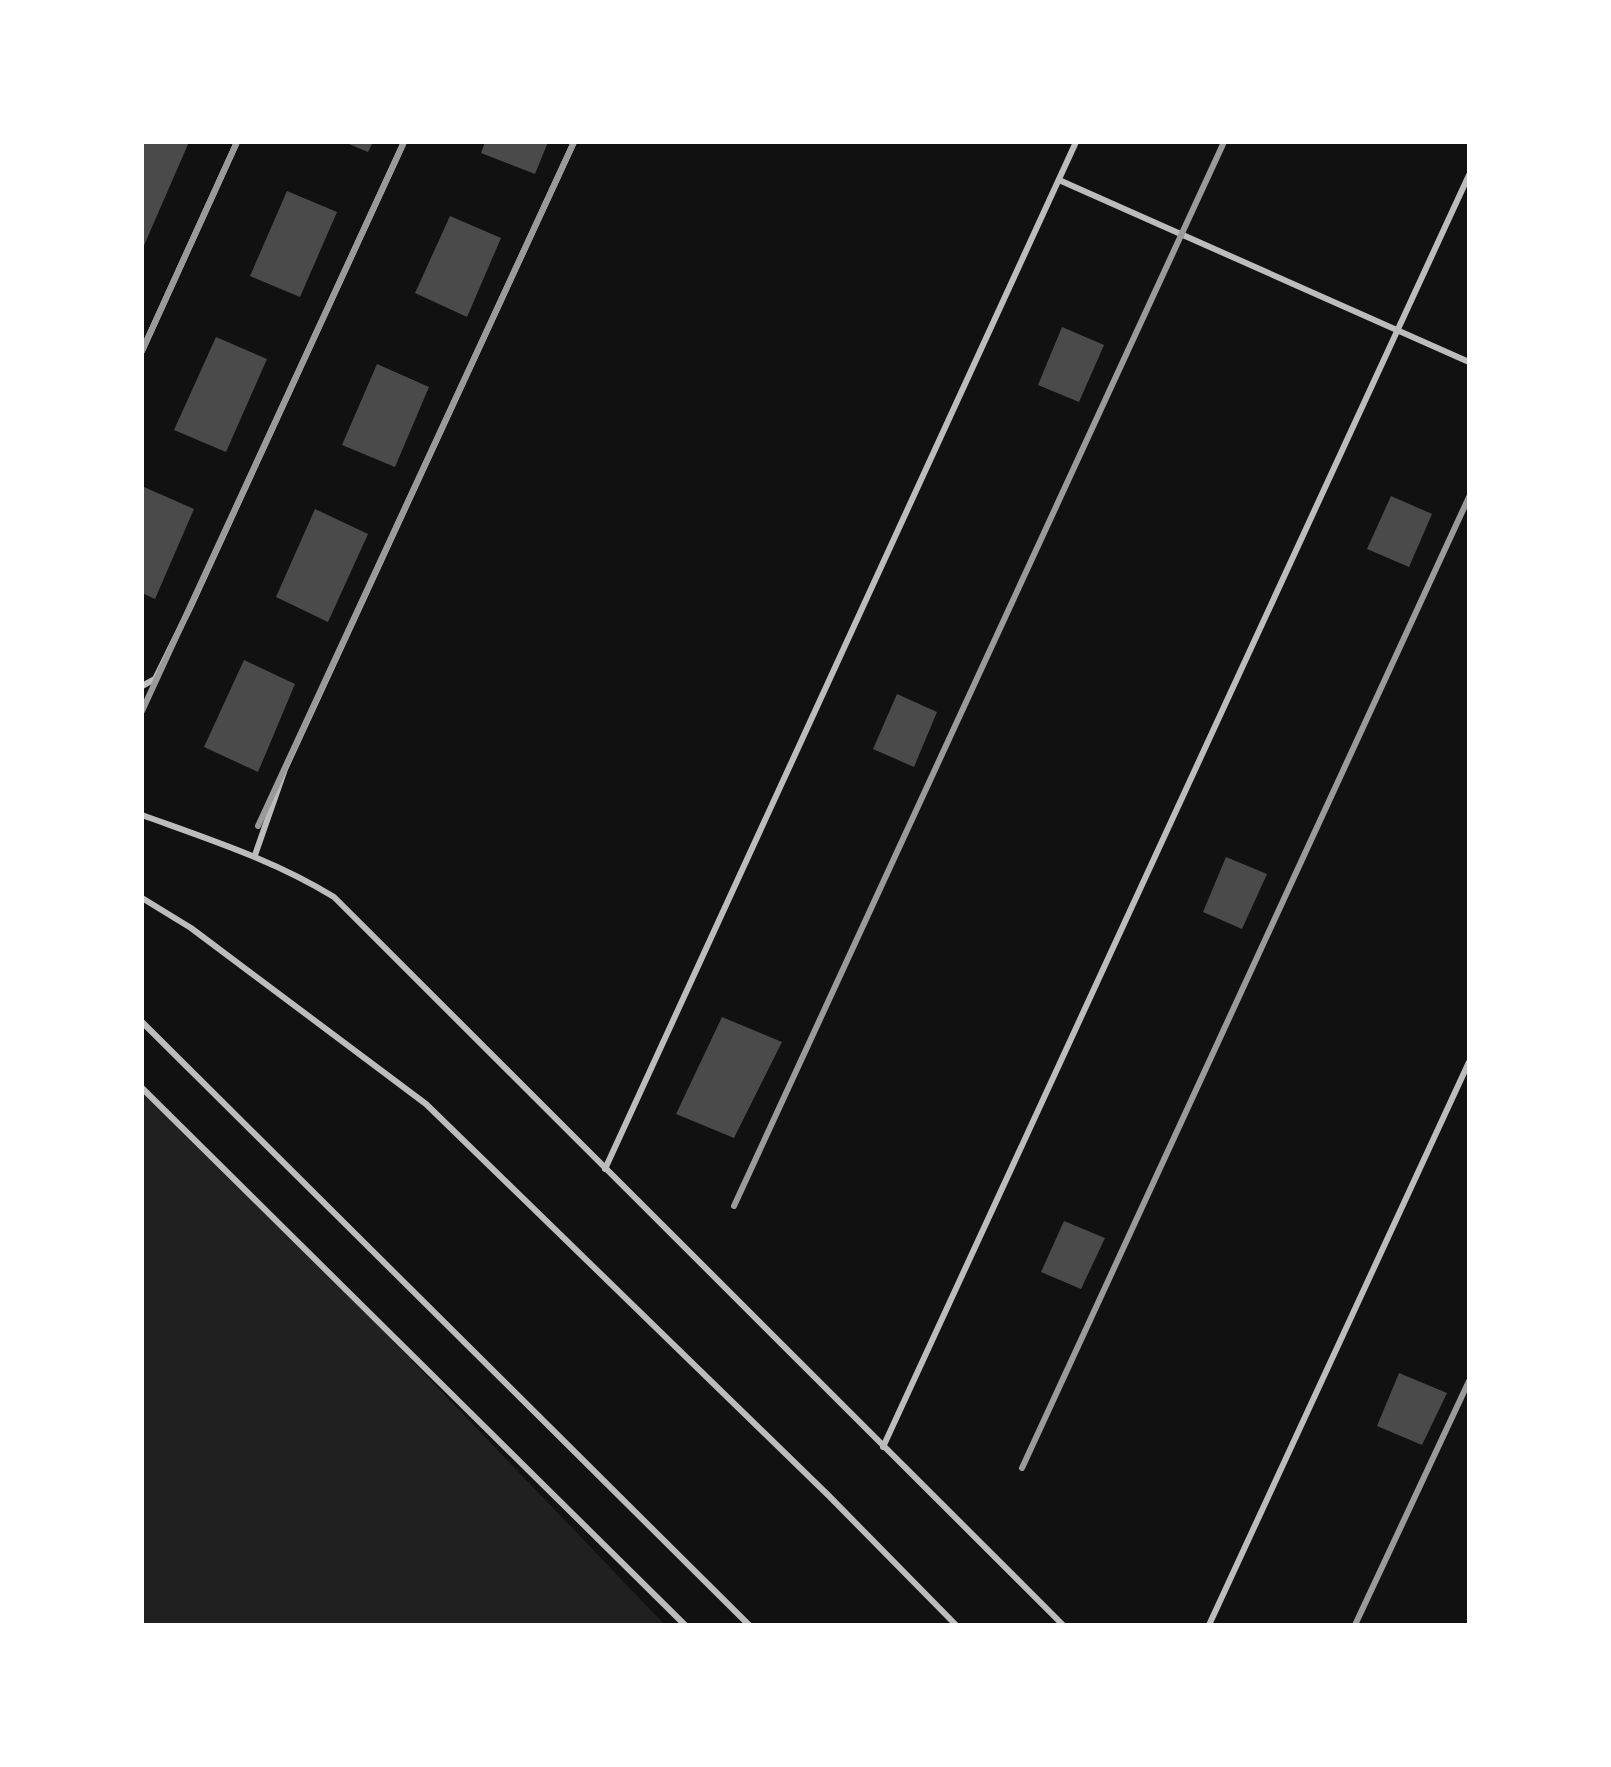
<svg xmlns="http://www.w3.org/2000/svg" width="1611" height="1767" font-family="Ubuntu,sans-serif">
<style>
.green{fill:#202020}
.building{fill:#4a4a4a}
.lines{fill:none;stroke-linecap:round;stroke-linejoin:round}
.service{stroke:#bcbcbc;stroke-width:6}
.rail{stroke:#9a9a9a;stroke-width:6}
</style>
<rect width="100%" height="100%" fill="#111"/>
<polygon class="green" points="142,1092 311,1255 665,1625 142,1625"/>
<g class="building">
<polygon points="142,142 189,142 142,250"/>
<polygon points="344,142 373,142 368,152"/>
<polygon points="485,142 548,142 535,174 481,153"/>
<polygon points="287,191 337,212 300,297 250,276"/>
<polygon points="450,216 501,238 467,317 415,293"/>
<polygon points="1062,327 1104,345 1079,402 1038,385"/>
<polygon points="216,337 267,359 226,452 174,430"/>
<polygon points="377,364 429,387 395,467 342,445"/>
<polygon points="144,487 194,509 155,599 142,593"/>
<polygon points="1391,496 1432,514 1409,567 1367,549"/>
<polygon points="315,509 368,534 328,622 276,597"/>
<polygon points="244,660 295,684 258,772 204,747"/>
<polygon points="897,694 937,712 914,767 873,749"/>
<polygon points="1226,857 1267,874 1242,929 1203,912"/>
<polygon points="722,1017 782,1042 734,1138 676,1114"/>
<polygon points="1064,1221 1105,1238 1081,1289 1041,1272"/>
<polygon points="1399,1373 1447,1393 1422,1445 1377,1426"/>
</g>
<g class="lines">
<g class="service">
<polyline points="1059,180 1469,362"/>
<polyline points="142,351 237,142"/>
<polyline points="142,686 155,679 190,608 404,142"/>
<path d="M142,815C208,839 274,860 334,897L1063,1625"/>
<polyline points="255,855 285,769 574,142"/>
<polyline points="142,898 191,928 426,1104 828,1495 956,1625"/>
<polyline points="142,1022 749,1625"/>
<polyline points="142,1088 685,1625"/>
<polyline points="605,1169 1076,142"/>
<polyline points="883,1447 1469,175"/>
<polyline points="1209,1625 1469,1062"/>
</g>
<g class="rail">
<polyline points="142,351 237,142"/>
<polyline points="142,711 404,142"/>
<polyline points="258,826 574,142"/>
<polyline points="734,1206 1224,142"/>
<polyline points="1022,1468 1469,497"/>
<polyline points="1355,1625 1469,1381"/>
</g>
</g>
<rect width="1611" height="1767" fill="none" stroke="#ffffff" stroke-width="288"/>
</svg>
